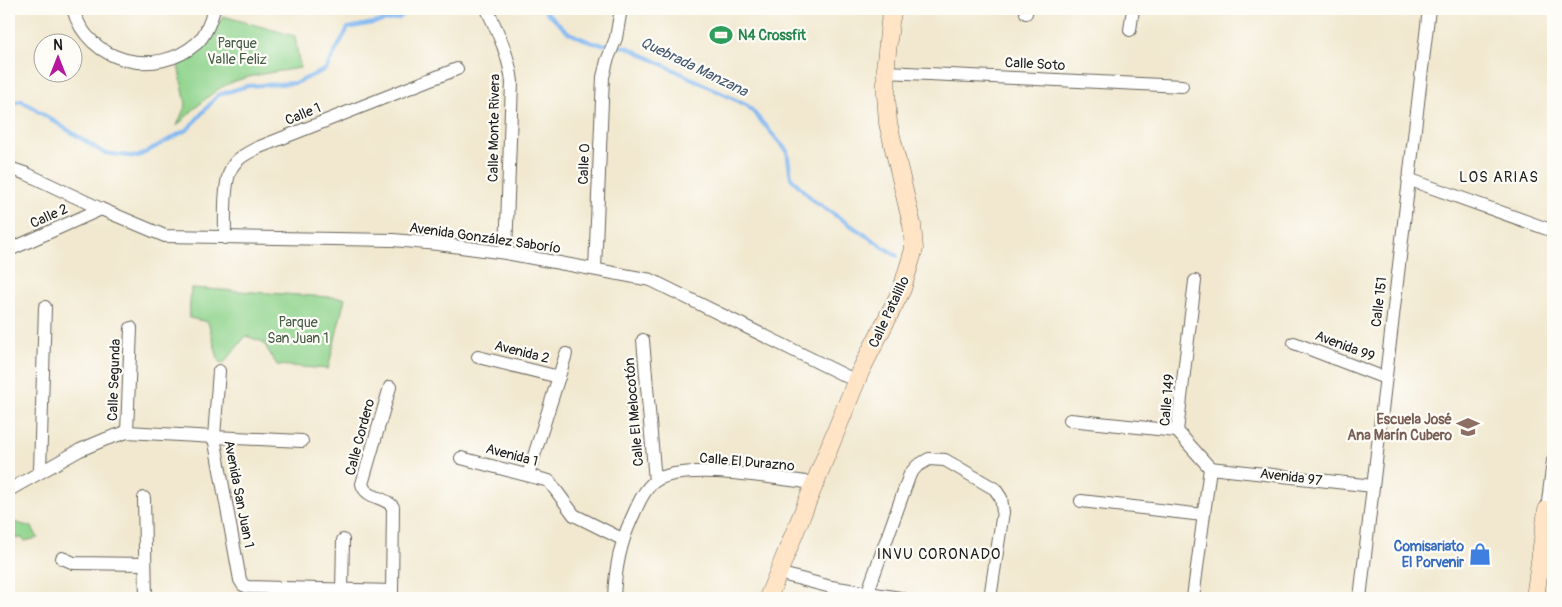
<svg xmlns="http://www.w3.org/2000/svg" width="1562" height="607" font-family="Pangolin,sans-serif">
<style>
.green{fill:#90d48d;stroke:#567854}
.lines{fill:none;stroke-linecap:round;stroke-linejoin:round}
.stream{stroke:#82b8f1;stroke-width:4}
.street-casing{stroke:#67635b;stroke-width:14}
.secondary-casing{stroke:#67635b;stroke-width:19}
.street{stroke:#fff;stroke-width:12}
.secondary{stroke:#ffe4c6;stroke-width:18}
.labels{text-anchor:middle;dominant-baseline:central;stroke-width:4.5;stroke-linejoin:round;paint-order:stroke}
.leisure-label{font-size:14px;font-weight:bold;fill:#27864d;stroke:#fdfcf7;text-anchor:start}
.park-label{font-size:14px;fill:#455c44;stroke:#fdfcf7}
.street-label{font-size:14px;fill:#1c1c1c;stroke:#fdfcf7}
.education-label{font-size:14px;font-weight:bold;fill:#785e54;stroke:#fdfcf7;text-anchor:end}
.shop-label{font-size:14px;font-weight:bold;fill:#366cbe;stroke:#fdfcf7;text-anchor:end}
.water-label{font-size:15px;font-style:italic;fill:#455a71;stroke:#fdfcf7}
.neighbourhood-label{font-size:15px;letter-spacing:1px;fill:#1c1c1c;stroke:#fdfcf7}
</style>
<rect width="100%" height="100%" fill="#fdfcf7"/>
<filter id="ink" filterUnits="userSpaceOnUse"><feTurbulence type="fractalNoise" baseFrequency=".02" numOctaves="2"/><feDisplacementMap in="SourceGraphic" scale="10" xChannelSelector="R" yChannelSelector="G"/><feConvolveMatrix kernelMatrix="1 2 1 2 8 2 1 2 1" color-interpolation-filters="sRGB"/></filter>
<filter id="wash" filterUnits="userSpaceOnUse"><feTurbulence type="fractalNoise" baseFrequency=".0096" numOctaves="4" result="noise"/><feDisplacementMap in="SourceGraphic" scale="20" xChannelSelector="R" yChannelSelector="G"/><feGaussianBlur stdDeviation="1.12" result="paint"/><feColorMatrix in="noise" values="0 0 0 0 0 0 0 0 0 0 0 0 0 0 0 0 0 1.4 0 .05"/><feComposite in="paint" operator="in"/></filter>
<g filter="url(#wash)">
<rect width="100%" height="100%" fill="#f1e8cf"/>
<g class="green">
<path d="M223,16L295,36L300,68C277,72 251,74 228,84C211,91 190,113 177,126L186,104L178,65C205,47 208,46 223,16Z"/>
<polygon points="191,288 345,298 328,369 277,365 263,342 246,336 224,363 219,362 208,322 189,318"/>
<polygon points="9,521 32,527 38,538 24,541 23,538 9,539"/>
</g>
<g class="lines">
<g class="stream">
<polyline points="543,9 569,33 593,43 627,47 748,106 787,151 791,178 814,201 897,256"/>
<polyline points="9,103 22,101 104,153 137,157 188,129 218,95 247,86 296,83 326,69 348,28 399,18 411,9"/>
</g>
</g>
</g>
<g filter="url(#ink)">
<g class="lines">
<defs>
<g id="street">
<path d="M73,9C88,63 156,79 197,43C206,35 211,20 214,9"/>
<path d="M487,9C498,33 509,55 512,82L506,253"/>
<polyline points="1026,13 1027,9"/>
<polyline points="1130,30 1133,9"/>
<polyline points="886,72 1182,86"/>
<polyline points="9,168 27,174 101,209 165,236 393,240 438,244 506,253 651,280 856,381"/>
<polyline points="1408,179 1553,231"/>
<path d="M225,238C225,221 223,181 232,167C238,157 248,153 257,148L457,69"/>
<polyline points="9,250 101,209"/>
<polyline points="595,269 603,77 607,61 616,38 621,9"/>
<polyline points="643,340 655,481"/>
<polyline points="1294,343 1385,378"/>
<polyline points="478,357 559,377"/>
<polyline points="219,371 214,437 302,441"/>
<path d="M390,387L362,484C366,499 385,496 393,507L392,591"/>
<polyline points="1070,420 1177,431"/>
<polyline points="127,432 131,328"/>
<polyline points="461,458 549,481 574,515 622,539"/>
<polyline points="1210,468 1373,486"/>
<polyline points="40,471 45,307"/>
<polyline points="528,475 566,354"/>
<polyline points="9,490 80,450 106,439 127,432 214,437 240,580 243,585 248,587 392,591 392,598"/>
<polyline points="144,498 146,598"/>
<polyline points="1081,501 1203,515"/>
<polyline points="1547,510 1553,461"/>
<polyline points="62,558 74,563 145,564"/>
<polyline points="778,573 831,587 900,598"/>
<polyline points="342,591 343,540"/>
<polyline points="867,594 910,474 917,466 929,459 945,460 995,489 1001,498 1003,512 990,598"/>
<path d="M614,598C615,572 620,544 631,520C637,507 643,490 655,481C685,461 778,479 814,483"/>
<polyline points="1193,598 1210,468 1177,431 1195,281"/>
<polyline points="1360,598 1429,9"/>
</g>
<g id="secondary">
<polyline points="768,598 860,372 902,289 914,249 912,225 888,123 886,94 886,62 890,22 893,9"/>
<polyline points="1535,598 1547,510 1553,510"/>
</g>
</defs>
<use href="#street" class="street-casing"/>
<use href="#secondary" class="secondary-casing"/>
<use href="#street" class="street"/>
<use href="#secondary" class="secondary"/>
</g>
</g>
<defs>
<symbol id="stadium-bare" viewBox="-9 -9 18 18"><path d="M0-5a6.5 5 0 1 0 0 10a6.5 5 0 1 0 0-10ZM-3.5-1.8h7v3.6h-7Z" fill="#2e9e5b" stroke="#fdfcf7" stroke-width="2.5" paint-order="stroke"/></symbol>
<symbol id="school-bare" viewBox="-9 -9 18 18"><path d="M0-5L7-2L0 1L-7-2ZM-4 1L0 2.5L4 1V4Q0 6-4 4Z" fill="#8d6e63" stroke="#fdfcf7" stroke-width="2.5" paint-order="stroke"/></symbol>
<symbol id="shop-bare" viewBox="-9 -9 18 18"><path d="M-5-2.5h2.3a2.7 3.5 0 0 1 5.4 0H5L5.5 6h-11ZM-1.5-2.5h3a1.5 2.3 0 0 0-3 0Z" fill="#3f7fe0" stroke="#fdfcf7" stroke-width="2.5" paint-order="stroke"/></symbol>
</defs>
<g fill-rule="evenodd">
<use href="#stadium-bare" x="705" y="19" width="32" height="32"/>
<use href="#school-bare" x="1452" y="411" width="32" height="32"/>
<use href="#shop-bare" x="1464" y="538" width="32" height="32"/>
</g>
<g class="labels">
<g class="leisure-label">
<text x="738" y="35">N4 Crossfit</text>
</g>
<g class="park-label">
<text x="237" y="43">Parque<tspan x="237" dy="16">Valle Feliz</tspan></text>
<text x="298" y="322">Parque<tspan x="298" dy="16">San Juan 1</tspan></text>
</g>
<g class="street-label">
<text transform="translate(1035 64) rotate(3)">Calle Soto</text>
<text transform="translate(303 114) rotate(-22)">Calle 1</text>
<text transform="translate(494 128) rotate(-89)">Calle Monte Rivera</text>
<text transform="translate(584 164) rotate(-88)">Calle 0</text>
<text transform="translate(49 216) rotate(-24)">Calle 2</text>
<text transform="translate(485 238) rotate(8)">Avenida González Saborío</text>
<text transform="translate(1379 302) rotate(-83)">Calle 151</text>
<text transform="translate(889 312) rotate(-65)">Calle Patalillo</text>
<text transform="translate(1345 346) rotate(21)">Avenida 99</text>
<text transform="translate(522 352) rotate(14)">Avenida 2</text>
<text transform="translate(114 380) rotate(-88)">Calle Segunda</text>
<text transform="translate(1167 400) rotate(-85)">Calle 149</text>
<text transform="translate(634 412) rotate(-95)">Calle El Melocotón</text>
<text transform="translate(360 437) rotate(-75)">Calle Cordero</text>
<text transform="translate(512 455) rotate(15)">Avenida 1</text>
<text transform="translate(747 462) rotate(5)">Calle El Durazno</text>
<text transform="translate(1291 477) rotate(7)">Avenida 97</text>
<text transform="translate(239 494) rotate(79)">Avenida San Juan 1</text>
</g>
<g class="education-label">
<text x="1452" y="419">Escuela José<tspan x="1452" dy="16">Ana Marín Cubero</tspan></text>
</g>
<g class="shop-label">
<text x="1464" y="546">Comisariato<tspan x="1464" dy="16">El Porvenir</tspan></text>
</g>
<g class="water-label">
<text transform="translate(694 67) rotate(26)">Quebrada Manzana</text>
</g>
<g class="neighbourhood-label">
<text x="1499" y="177">LOS ARIAS</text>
<text x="939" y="554">INVU CORONADO</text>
</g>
</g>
<rect width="1562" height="607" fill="none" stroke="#fdfcf7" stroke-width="30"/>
<g transform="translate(58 58)"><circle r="24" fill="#fdfcf7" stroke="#a3a29f"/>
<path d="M0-4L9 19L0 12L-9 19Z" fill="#b5179e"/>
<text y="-8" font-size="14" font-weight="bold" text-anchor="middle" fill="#1c1c1c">N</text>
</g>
</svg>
